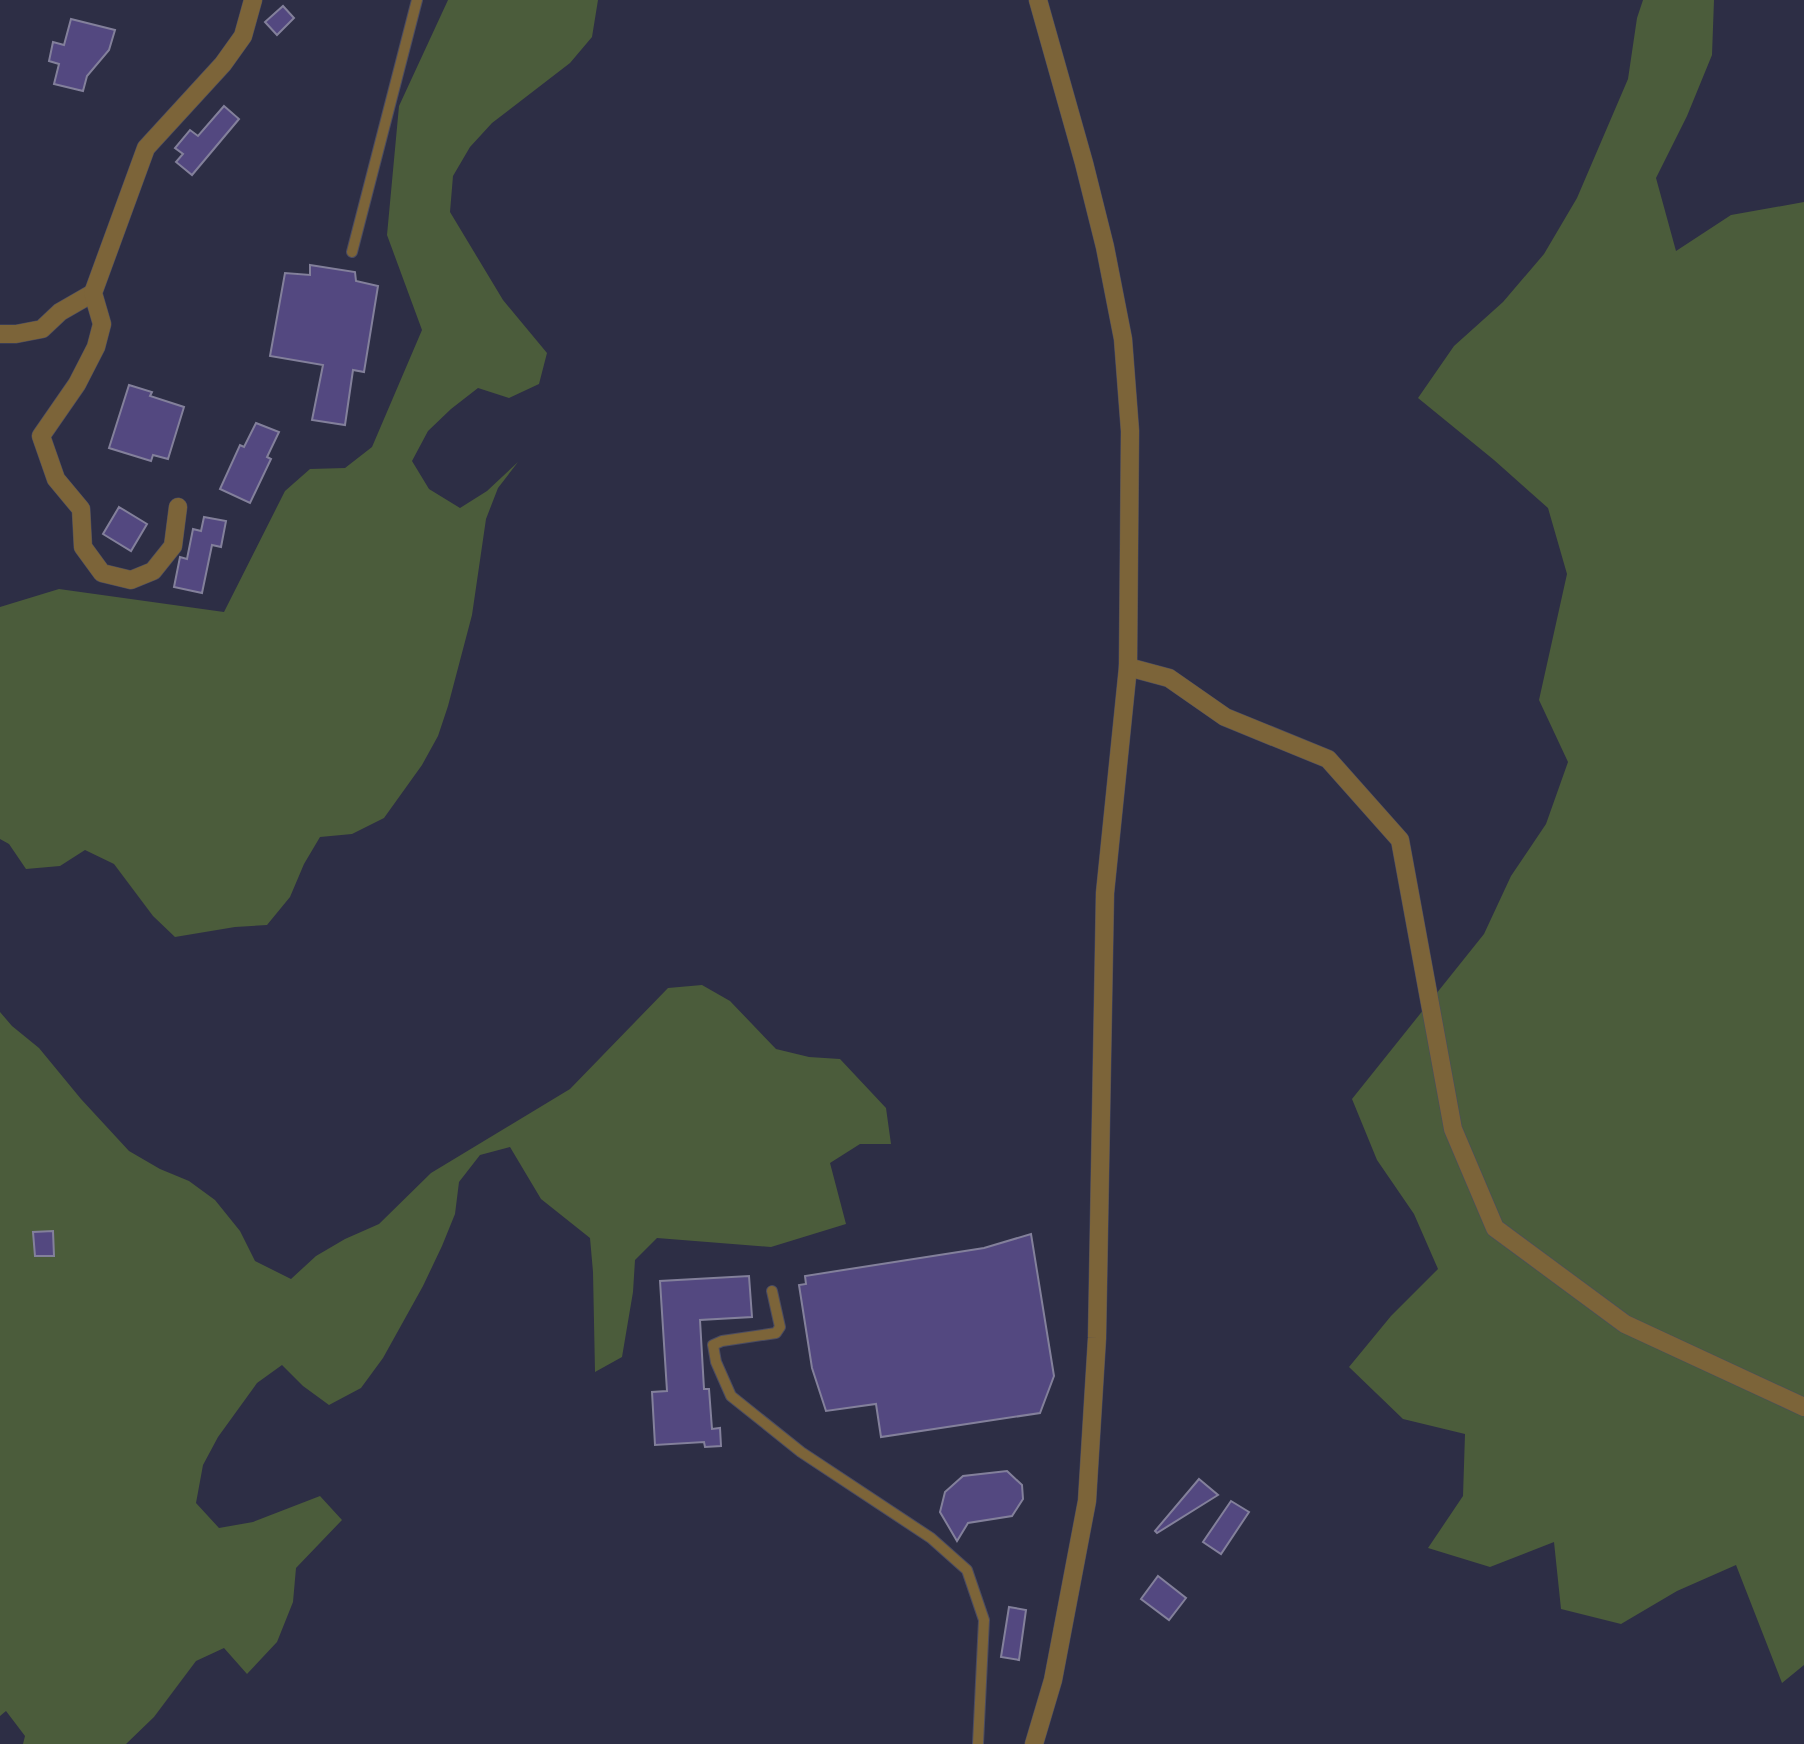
<svg xmlns="http://www.w3.org/2000/svg" width="1804" height="1744" font-family="Montserrat,sans-serif">
<style>
.green{fill:#4b5c3b}
.building{fill:#534880;stroke:#83809b;stroke-width:2}
.lines{fill:none;stroke-linecap:round;stroke-linejoin:round}
.service-casing{stroke:#4b4c62;stroke-width:12}
.minor-casing{stroke:#4b4c62;stroke-width:19}
.tertiary-casing{stroke:#4b4c62;stroke-width:19}
.service{stroke:#7c6439;stroke-width:10}
.minor{stroke:#7c6439;stroke-width:18}
.tertiary{stroke:#7c6439;stroke-width:18}
</style>
<rect width="100%" height="100%" fill="#2d2e45"/>
<g class="green">
<polygon points="448,0 598,0 592,37 570,63 492,123 470,147 453,176 450,212 503,300 547,353 539,384 509,398 478,388 451,409 428,431 412,461 429,489 460,508 487,491 518,462 498,488 486,519 472,615 448,706 438,736 422,765 384,818 352,834 320,837 304,864 290,897 267,925 235,927 175,937 153,916 114,864 85,850 60,866 26,869 9,844 0,839 0,607 59,589 224,612 285,491 310,469 345,468 372,447 422,330 387,235 399,106"/>
<polygon points="1643,0 1714,0 1712,55 1687,116 1656,178 1676,251 1731,215 1804,202 1804,1665 1782,1683 1736,1565 1677,1591 1621,1624 1561,1609 1554,1542 1490,1567 1428,1548 1463,1496 1465,1434 1403,1419 1349,1367 1391,1316 1438,1269 1414,1214 1377,1160 1352,1099 1484,934 1511,876 1546,824 1568,762 1539,700 1567,574 1548,508 1494,460 1418,398 1454,346 1503,302 1544,254 1577,198 1628,79 1637,18"/>
<polygon points="702,985 730,1001 776,1049 809,1057 840,1059 886,1108 891,1144 860,1144 830,1163 846,1224 771,1247 657,1238 635,1260 633,1292 622,1357 595,1372 593,1272 590,1238 541,1199 510,1147 480,1155 459,1182 455,1214 442,1246 423,1286 383,1358 361,1388 329,1405 303,1386 282,1365 257,1383 218,1437 203,1465 196,1503 219,1528 253,1522 320,1496 342,1520 296,1568 293,1602 277,1642 247,1674 224,1648 196,1661 154,1717 126,1744 23,1744 25,1736 6,1711 0,1716 0,1012 12,1026 39,1048 81,1099 129,1151 160,1169 189,1181 215,1200 240,1231 255,1261 291,1279 316,1256 345,1239 379,1224 431,1173 570,1089 668,988"/>
</g>
<g class="building">
<polygon points="283,6 294,18 277,35 265,22"/>
<polygon points="71,19 115,30 109,50 87,76 83,91 54,84 59,64 49,61 53,42 64,45"/>
<polygon points="224,106 239,119 192,175 176,162 183,154 175,148 190,130 198,136"/>
<polygon points="310,265 355,272 356,281 378,286 364,372 353,370 345,425 312,420 323,365 270,356 285,273 310,275"/>
<polygon points="129,385 152,392 150,396 184,407 168,459 153,455 151,461 109,448"/>
<polygon points="256,423 279,432 267,457 271,459 250,503 220,489 240,445 244,447"/>
<polygon points="119,507 147,524 131,551 103,534"/>
<polygon points="204,517 226,521 221,547 212,545 202,593 174,587 180,557 187,559 193,529 201,531"/>
<polygon points="53,1231 54,1256 35,1256 33,1232"/>
<polygon points="1031,1234 1054,1376 1040,1413 881,1437 876,1404 826,1411 812,1368 799,1285 806,1284 805,1276 984,1248"/>
<polygon points="749,1276 752,1317 700,1320 704,1389 709,1389 712,1429 720,1428 721,1446 705,1447 704,1442 655,1445 652,1392 667,1391 660,1281"/>
<polygon points="1007,1471 1022,1485 1023,1499 1012,1516 968,1523 957,1541 940,1512 945,1492 963,1476"/>
<polygon points="1199,1479 1218,1495 1157,1533 1155,1531"/>
<polygon points="1231,1501 1249,1512 1221,1554 1203,1542"/>
<polygon points="1158,1576 1186,1598 1169,1620 1141,1599"/>
<polygon points="1009,1607 1026,1610 1019,1660 1001,1657"/>
</g>
<g class="lines">
<defs>
<g id="service">
<polyline points="352,252 417,0"/>
<polyline points="772,1291 780,1327 776,1333 722,1341 713,1345 716,1362 731,1396 801,1452 931,1538 967,1570 984,1620 978,1744"/>
</g>
<g id="minor">
<polyline points="0,334 16,334 42,329 60,312 93,293"/>
<polyline points="178,507 173,546 153,571 131,580 102,573 83,547 81,509 56,479 41,436 77,384 96,347 102,324 93,293 146,148 223,64 243,36 253,0"/>
<polyline points="1128,667 1169,678 1225,717 1328,759 1400,840 1453,1129 1495,1228 1625,1324 1804,1407"/>
</g>
<polyline id="tertiary" points="1034,1744 1053,1680 1087,1501 1097,1338 1105,893 1128,667 1130,431 1123,339 1105,247 1084,163 1038,0"/>
</defs>
<use href="#service" class="service-casing"/>
<use href="#minor" class="minor-casing"/>
<use href="#tertiary" class="tertiary-casing"/>
<use href="#service" class="service"/>
<use href="#minor" class="minor"/>
<use href="#tertiary" class="tertiary"/>
</g>
</svg>
